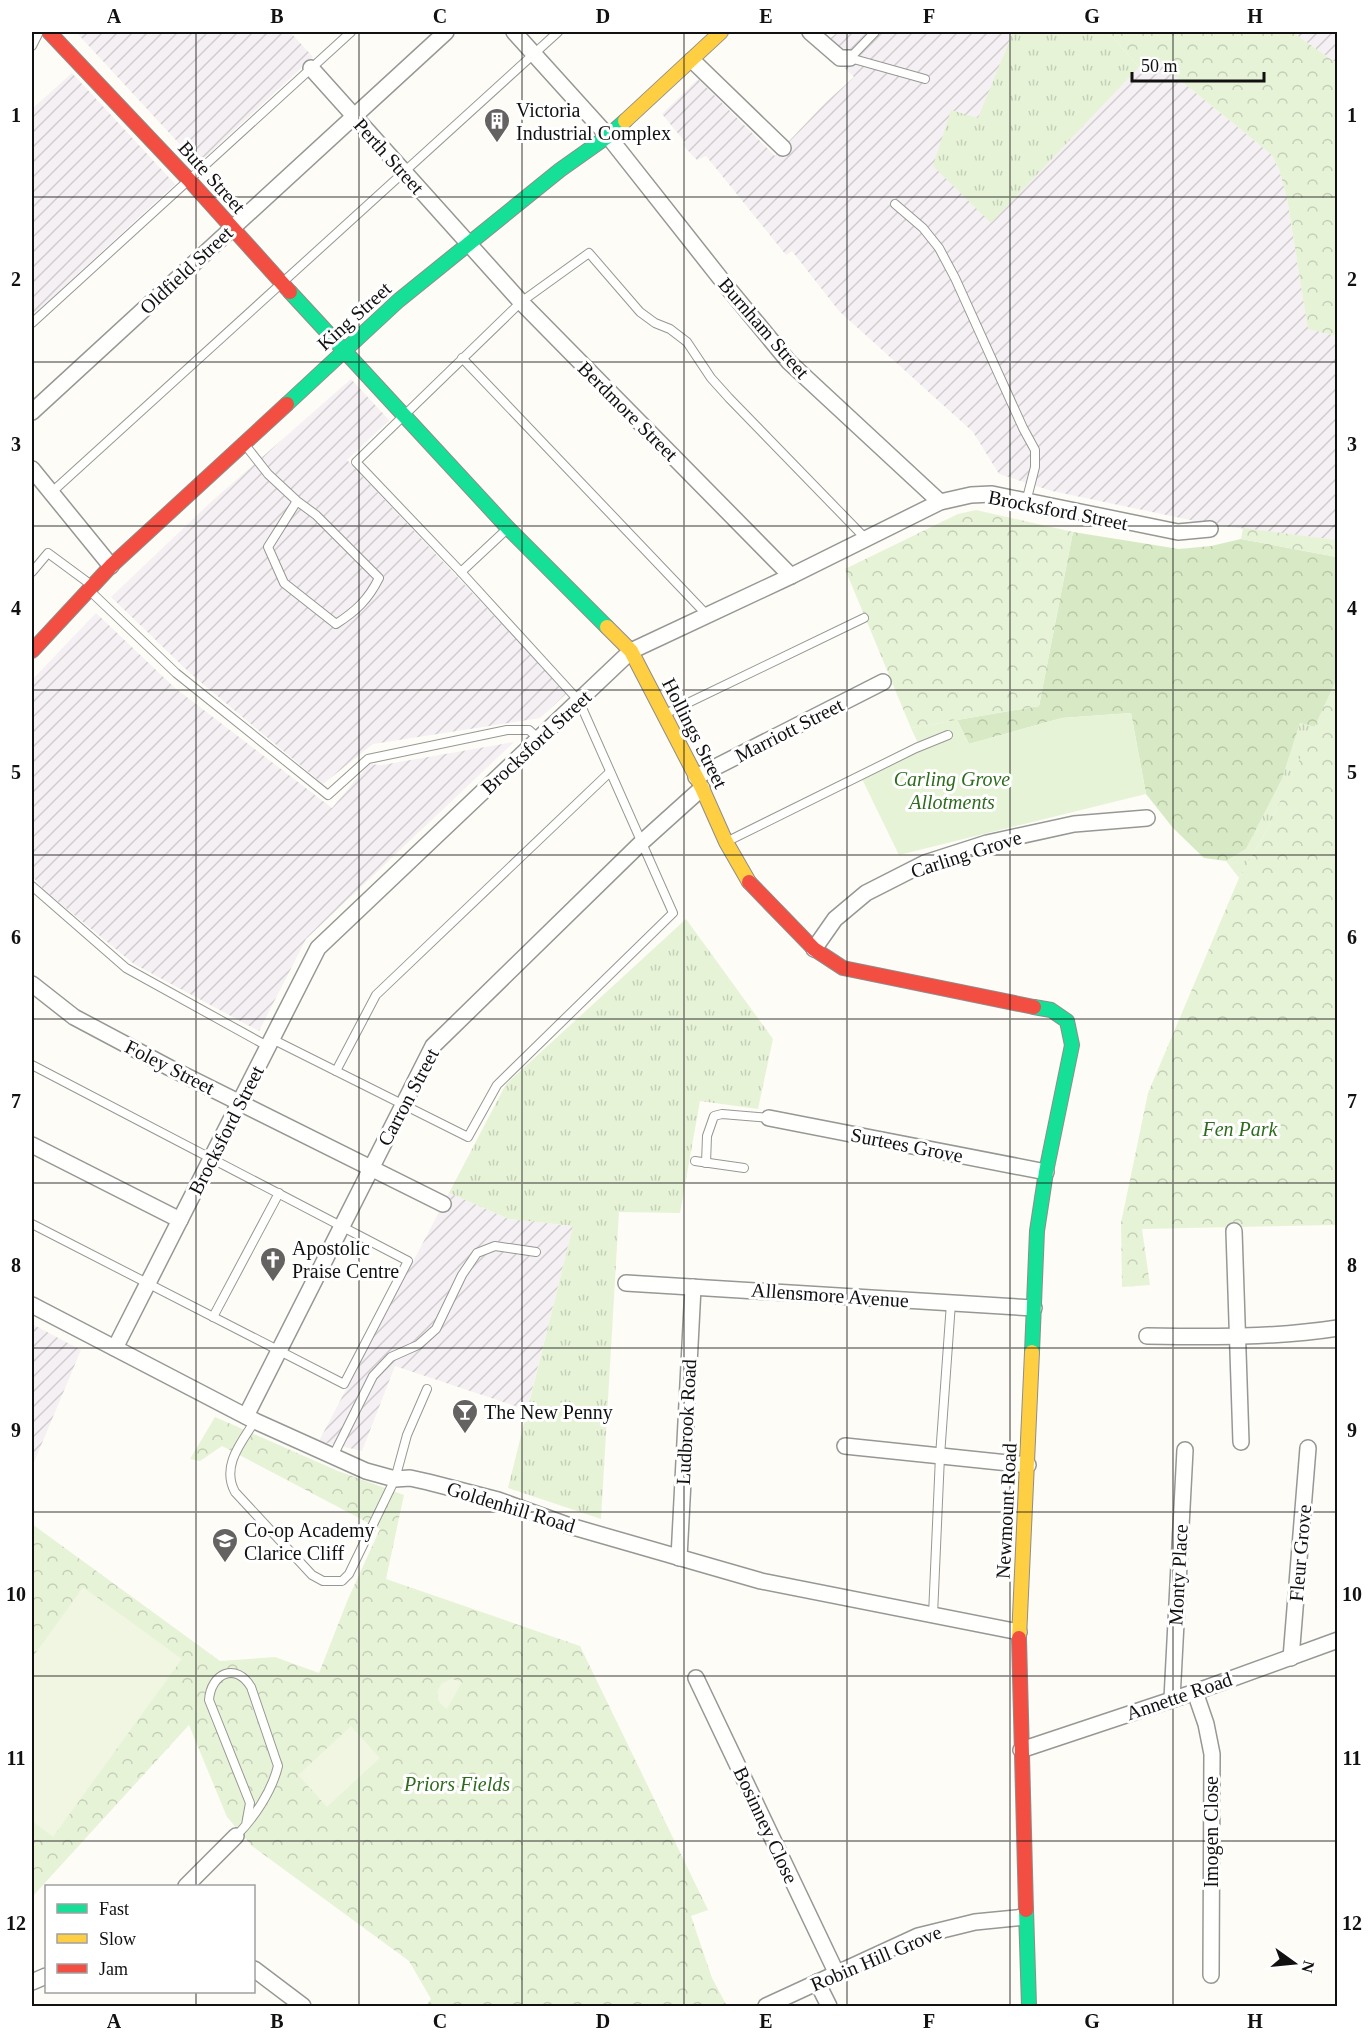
<svg xmlns="http://www.w3.org/2000/svg" width="1369" height="2038" font-family="Georgia,serif">
<style>
.industrial{fill:url(#industrial-furrows)}
.grass{fill:url(#grass-tufts)}
.forest{fill:url(#forest-crowns)}
.park{fill:url(#park-crowns)}
.garden{fill:#e7f3d7}
.pitch{fill:#f0f6e1}
.lines{fill:none;stroke-linecap:round;stroke-linejoin:round}
.lane-casing{stroke:#979795;stroke-width:10}
.street-casing{stroke:#979795;stroke-width:18}
.fast-casing{stroke:#8e8d8b;stroke-width:16}
.slow-casing{stroke:#8e8d8b;stroke-width:16}
.jam-casing{stroke:#8e8d8b;stroke-width:16}
.lane{stroke:#fffffe;stroke-width:8}
.street{stroke:#fffffe;stroke-width:15}
.fast{stroke:#16e098;stroke-width:14}
.slow{stroke:#ffcf43;stroke-width:14}
.jam{stroke:#f24e42;stroke-width:14}
.grid{fill:none;stroke:#111;stroke-width:1.5;stroke-opacity:0.55}
.labels{text-anchor:middle;dominant-baseline:central;stroke-width:6;stroke-linejoin:round;paint-order:stroke}
.poi-label{font-size:20px;fill:#111;stroke:#fff;text-anchor:start}
.street-label{font-size:20px;fill:#111;stroke:#fff}
.park-label{font-size:20px;font-style:italic;fill:#2f6b1f;stroke:#fff}
.neatline{fill:none;stroke:#111;stroke-width:2}
.grid-label{font-size:20px;text-anchor:middle;font-weight:bold;fill:#111}
</style>
<defs>
<pattern id="industrial-furrows" width="10" height="10" patternUnits="userSpaceOnUse" patternTransform="scale(1.5)"><rect width="10" height="10" fill="#f5f0f3"/><path d="M-1 1l2-2M0 10L10 0M9 11l2-2" fill="none" stroke="#d1cdcf"/></pattern>
<pattern id="grass-tufts" width="24" height="20" patternUnits="userSpaceOnUse" patternTransform="scale(1.5)"><rect width="24" height="20" fill="#e7f3d7"/><path d="M3 7l-1-3M5 7V3M7 7l1-3M15 17l-1-3M17 17v-4M19 17l1-3" fill="none" stroke="#c5cfb8"/></pattern>
<pattern id="forest-crowns" width="20" height="18" patternUnits="userSpaceOnUse" patternTransform="scale(1.5)"><rect width="20" height="18" fill="#d8eac5"/><path d="M2 6a3 3 0 1 1 6 0M12 15a3 3 0 1 1 6 0" fill="none" stroke="#b8c8a8"/></pattern>
<pattern id="park-crowns" width="20" height="18" patternUnits="userSpaceOnUse" patternTransform="scale(1.5)"><rect width="20" height="18" fill="#e7f3d7"/><path d="M2 6a3 3 0 1 1 6 0M12 15a3 3 0 1 1 6 0" fill="none" stroke="#c5cfb8"/></pattern>
</defs>
<rect width="100%" height="100%" fill="#fdfcf7"/>
<g class="industrial">
<polygon points="76,32 290,32 313,57 198,164"/>
<polygon points="838,32 1013,32 978,119 933,166 1139,67 1153,58 1272,155 1279,169 1287,198 1308,328 1337,336 1337,540 1214,525 1052,491 999,474 973,432 839,311 792,251 786,255 706,156 697,160 692,155 683,145 685,142 662,114 698,79 775,156 825,103 854,77 833,57 829,39"/>
<polygon points="1292,32 1337,32 1337,60 1335,62"/>
<polygon points="72,73 175,184 32,316 32,109"/>
<polygon points="351,379 389,420 347,460 567,693 540,718 373,744 323,784 191,674 111,597 211,502"/>
<polygon points="96,613 175,688 332,808 369,764 382,765 514,742 306,939 259,1031 134,964 44,890 32,876 32,680"/>
<polygon points="449,1193 509,1219 573,1226 527,1410 395,1366 362,1451 319,1441"/>
<polygon points="32,1324 81,1350 32,1467"/>
</g>
<g class="grass">
<polygon points="1013,32 1108,32 1139,67 991,223 933,166 951,110 978,118"/>
<polygon points="1300,723 1315,727 1266,832 1239,878 1226,861 1246,849 1282,779"/>
<polygon points="686,919 773,1039 758,1109 700,1101 680,1213 619,1212 601,1519 508,1488 573,1226 509,1219 449,1193 506,1084"/>
</g>
<polygon class="forest" points="1073,532 1179,549 1211,546 1241,539 1337,557 1337,724 1315,727 1300,723 1282,779 1246,849 1226,861 1204,858 1173,828 1146,794 1131,713 1062,718 969,744 957,720 1039,706"/>
<g class="park">
<polygon points="1108,32 1292,32 1335,62 1337,60 1337,336 1308,329 1287,198 1279,169 1272,155 1153,58 1139,67"/>
<polygon points="976,510 1073,532 1039,706 911,728 845,569 958,514"/>
<polygon points="1243,528 1337,540 1337,557 1241,539"/>
<polygon points="1337,678 1337,1225 1142,1229 1150,1285 1122,1287 1121,1223 1148,1093 1239,878 1266,832"/>
<polygon points="215,1417 338,1471 404,1495 386,1579 580,1646 708,1910 691,1916 712,1978 727,2006 426,2006 431,1999 409,1961 252,1846 227,1817 189,1725 32,1897 32,1524 220,1661 275,1657 319,1673 348,1599 380,1529 222,1446 200,1461 190,1459"/>
</g>
<polygon class="garden" points="1131,713 1146,794 899,855 861,777 921,750 911,728 957,720 969,744 1062,718"/>
<g class="pitch">
<polygon points="83,1587 182,1659 53,1837 32,1821 32,1658"/>
<path d="M452,1679L462,1682L447,1709C437,1703 434,1693 442,1683Z"/>
<polygon points="351,1726 380,1758 327,1807 298,1775"/>
</g>
<g class="lines">
<defs>
<g id="lane">
<polyline points="875,32 850,58 925,79"/>
<polyline points="32,46 39,32"/>
<polyline points="895,204 923,228 939,248 955,278 1023,428 1035,450 1035,467 1026,502"/>
<polyline points="32,323 351,32"/>
<polyline points="462,358 707,615"/>
<path d="M246,446L268,474L297,501L316,515L379,578C368,600 356,611 336,624L284,583L268,547L297,501"/>
<polyline points="52,492 558,32"/>
<polyline points="32,572 48,553 90,584"/>
<polyline points="461,572 506,530"/>
<polyline points="90,591 176,673 328,795 368,759 507,730 529,730 539,739"/>
<polyline points="665,714 864,618"/>
<polyline points="728,841 916,748 948,735"/>
<polyline points="32,886 126,968 269,1047"/>
<polyline points="272,1039 468,1137 497,1085 673,913 579,701 461,572 356,462 521,302 589,253 640,312 655,323 670,329 687,342 711,378 729,398 866,539"/>
<polyline points="32,1065 408,1261 344,1384 32,1224"/>
<polyline points="336,1071 376,995 610,772"/>
<polyline points="695,1161 744,1168"/>
<polyline points="706,1163 707,1136 714,1116 722,1114 769,1118"/>
<polyline points="213,1317 279,1193"/>
<path d="M255,1421C241,1443 221,1466 235,1492L312,1575L323,1581H342L349,1574L395,1479L407,1435L427,1389"/>
<polyline points="333,1456 373,1376 391,1357 418,1345 436,1329 462,1275 477,1253 495,1246 536,1252"/>
<polyline points="933,1615 940,1456 951,1303"/>
<path d="M236,1836C254,1818 272,1791 278,1766L251,1687C236,1662 211,1673 209,1700L250,1803L246,1825"/>
</g>
<g id="street">
<polyline points="514,32 608,136 728,288 789,362 940,502"/>
<polyline points="810,32 840,58 850,58"/>
<polyline points="692,60 783,148"/>
<polyline points="311,68 521,302 791,576"/>
<polyline points="32,412 446,32"/>
<polyline points="32,469 111,566"/>
<polyline points="696,777 883,682"/>
<polyline points="814,949 835,919 866,893 925,863 987,843 1074,824 1147,818"/>
<polyline points="32,984 74,1017 170,1068 443,1204"/>
<polyline points="769,1118 1046,1172"/>
<polyline points="32,1145 180,1220"/>
<polyline points="1234,1231 1241,1442"/>
<polyline points="626,1283 1034,1308"/>
<polyline points="32,1305 255,1421 366,1471 395,1479 410,1478 428,1482 498,1500 570,1526 761,1581 1019,1632"/>
<path d="M1147,1336C1211,1337 1274,1338 1338,1328"/>
<polyline points="115,1348 318,948 631,651 791,576 940,502 971,495 992,494 1178,532 1210,529"/>
<polyline points="246,1416 433,1046 642,842 702,788"/>
<polyline points="845,1446 1028,1465"/>
<polyline points="679,1558 693,1287"/>
<polyline points="1291,1658 1308,1448"/>
<polyline points="696,1678 836,1972"/>
<polyline points="1195,1692 1206,1724 1212,1754 1211,1975"/>
<polyline points="1172,1699 1185,1450"/>
<polyline points="1021,1750 1195,1692 1338,1640"/>
<polyline points="186,1886 236,1836"/>
<polyline points="254,1969 303,2006"/>
<polyline points="32,1982 46,1976"/>
<polyline points="817,1982 829,2006"/>
<polyline points="766,2006 918,1936 975,1922 1025,1917"/>
</g>
<g id="fast">
<polyline points="290,292 508,528 607,627"/>
<polyline points="287,404 398,301 560,170 608,136 625,121"/>
<polyline points="1032,1352 1037,1231 1046,1172 1072,1045 1067,1021 1051,1010 1034,1007"/>
<polyline points="1026,1910 1029,2006"/>
</g>
<g id="slow">
<polyline points="625,121 721,32"/>
<polyline points="607,627 631,651 702,788 726,842 749,882"/>
<polyline points="1019,1638 1032,1352"/>
</g>
<g id="jam">
<polyline points="49,32 190,181 290,292"/>
<polyline points="32,651 111,566 287,404"/>
<polyline points="749,882 814,949 843,968 1034,1007"/>
<polyline points="1019,1638 1026,1910"/>
</g>
</defs>
<use href="#lane" class="lane-casing"/>
<use href="#street" class="street-casing"/>
<use href="#fast" class="fast-casing"/>
<use href="#slow" class="slow-casing"/>
<use href="#jam" class="jam-casing"/>
<use href="#lane" class="lane"/>
<use href="#street" class="street"/>
<use href="#fast" class="fast"/>
<use href="#slow" class="slow"/>
<use href="#jam" class="jam"/>
</g>
<path class="grid" d="M196,32V1886M359,32V2006M522,32V2006M684,32V2006M847,32V2006M1010,32V2006M1173,32V2006M32,197H1338M32,362H1338M32,526H1338M32,690H1338M32,855H1338M32,1019H1338M32,1183H1338M32,1348H1338M32,1512H1338M32,1676H1338M32,1841H1338M196,1992V2006"/>
<defs>
<symbol id="building-pin" viewBox="-11 -11 22 30"><path d="M0 17L-7.5 6A9.5 9.5 0 1 1 7.5 6Z" fill="#646362" stroke="#fff"/><path d="M-4-6H4V6H1V3H-1V6H-4ZM-2.5-4.3h1.7v1.8h-1.7ZM.8-4.3h1.7v1.8H.8ZM-2.5-1h1.7V.8h-1.7ZM.8-1h1.7V.8H.8Z" fill="#fff"/></symbol>
<symbol id="church-pin" viewBox="-11 -11 22 30"><path d="M0 17L-7.5 6A9.5 9.5 0 1 1 7.5 6Z" fill="#646362" stroke="#fff"/><path d="M-1.2-6h2.4v3.5h3.3v2.4h-3.3V6h-2.4V-.1h-3.3v-2.4h3.3Z" fill="#fff"/></symbol>
<symbol id="bar-pin" viewBox="-11 -11 22 30"><path d="M0 17L-7.5 6A9.5 9.5 0 1 1 7.5 6Z" fill="#646362" stroke="#fff"/><path d="M-6-5H6L.8 .8V4.5H3.5V6h-7V4.5H-.8V.8Z" fill="#fff"/></symbol>
<symbol id="school-pin" viewBox="-11 -11 22 30"><path d="M0 17L-7.5 6A9.5 9.5 0 1 1 7.5 6Z" fill="#646362" stroke="#fff"/><path d="M0-5L7-2L0 1L-7-2ZM-4 1L0 2.5L4 1V4Q0 6-4 4Z" fill="#fff"/></symbol>
</defs>
<g fill-rule="evenodd">
<use href="#building-pin" x="482" y="106" width="30" height="40"/>
<use href="#church-pin" x="258" y="1245" width="30" height="40"/>
<use href="#bar-pin" x="450" y="1397" width="30" height="40"/>
<use href="#school-pin" x="210" y="1526" width="30" height="40"/>
</g>
<g class="labels">
<g class="poi-label">
<text x="516" y="110">Victoria<tspan x="516" dy="23">Industrial Complex</tspan></text>
<text x="292" y="1248">Apostolic<tspan x="292" dy="23">Praise Centre</tspan></text>
<text x="484" y="1412">The New Penny</text>
<text x="244" y="1530">Co-op Academy<tspan x="244" dy="23">Clarice Cliff</tspan></text>
</g>
<g class="street-label">
<text transform="translate(389 156) rotate(48)">Perth Street</text>
<text transform="translate(212 177) rotate(48)">Bute Street</text>
<text transform="translate(186 270) rotate(-43)">Oldfield Street</text>
<text transform="translate(354 316) rotate(-42)">King Street</text>
<text transform="translate(764 328) rotate(49)">Burnham Street</text>
<text transform="translate(628 411) rotate(45)">Berdmore Street</text>
<text transform="translate(1058 510) rotate(11)">Brocksford Street</text>
<text transform="translate(789 730) rotate(-27)">Marriott Street</text>
<text transform="translate(695 733) rotate(63)">Hollings Street</text>
<text transform="translate(536 742) rotate(-43)">Brocksford Street</text>
<text transform="translate(966 854) rotate(-18)">Carling Grove</text>
<text transform="translate(170 1067) rotate(27)">Foley Street</text>
<text transform="translate(408 1097) rotate(-62)">Carron Street</text>
<text transform="translate(226 1130) rotate(-63)">Brocksford Street</text>
<text transform="translate(907 1145) rotate(11)">Surtees Grove</text>
<text transform="translate(830 1295) rotate(4)">Allensmore Avenue</text>
<text transform="translate(686 1422) rotate(-87)">Ludbrook Road</text>
<text transform="translate(511 1507) rotate(17)">Goldenhill Road</text>
<text transform="translate(1006 1511) rotate(-87)">Newmount Road</text>
<text transform="translate(1300 1553) rotate(-85)">Fleur Grove</text>
<text transform="translate(1178 1575) rotate(-87)">Monty Place</text>
<text transform="translate(1179 1696) rotate(-19)">Annette Road</text>
<text transform="translate(766 1825) rotate(65)">Bosinney Close</text>
<text transform="translate(1211 1832) rotate(-90)">Imogen Close</text>
<text transform="translate(876 1958) rotate(-23)">Robin Hill Grove</text>
</g>
<g class="park-label">
<text x="952" y="779">Carling Grove<tspan x="952" dy="23">Allotments</tspan></text>
<text x="1240" y="1129">Fen Park</text>
<text x="457" y="1784">Priors Fields</text>
</g>
</g>
<rect width="1369" height="2038" fill="none" stroke="#ffffff" stroke-width="66"/>
<rect x="45" y="1885" width="210" height="108" fill="#ffffff" stroke="#a0a0a0" stroke-width="1.5"/>
<rect x="57" y="1904" width="30" height="9" fill="#16e098" stroke="#a0a0a0" stroke-width="1.5"/>
<text x="99" y="1915" font-size="18" fill="#111111">Fast</text>
<rect x="57" y="1934" width="30" height="9" fill="#ffcf43" stroke="#a0a0a0" stroke-width="1.5"/>
<text x="99" y="1945" font-size="18" fill="#111111">Slow</text>
<rect x="57" y="1964" width="30" height="9" fill="#f24e42" stroke="#a0a0a0" stroke-width="1.5"/>
<text x="99" y="1975" font-size="18" fill="#111111">Jam</text>
<g transform="translate(1294 1963) rotate(105)" stroke="#ffffff" stroke-width="4.5" paint-order="stroke">
<path d="M0-4.5L10 22L0 15L-10 22Z" fill="#111111"/>
<text y="-9" font-size="16" font-weight="bold" text-anchor="middle" fill="#111111">N</text>
</g>
<path d="M1132 72v9h132v-9" fill="none" stroke="#111111" stroke-width="3"/>
<text x="1141" y="72" font-size="18" fill="#111111" stroke="#ffffff" stroke-width="4.5" paint-order="stroke">50 m</text>
<rect x="33" y="33" width="1303" height="1972" class="neatline"/>
<g class="grid-label">
<text x="114" y="23">A</text>
<text x="277" y="23">B</text>
<text x="440" y="23">C</text>
<text x="603" y="23">D</text>
<text x="766" y="23">E</text>
<text x="929" y="23">F</text>
<text x="1092" y="23">G</text>
<text x="1255" y="23">H</text>
<text x="16" y="122">1</text>
<text x="1352" y="122">1</text>
<text x="16" y="286">2</text>
<text x="1352" y="286">2</text>
<text x="16" y="451">3</text>
<text x="1352" y="451">3</text>
<text x="16" y="615">4</text>
<text x="1352" y="615">4</text>
<text x="16" y="779">5</text>
<text x="1352" y="779">5</text>
<text x="16" y="944">6</text>
<text x="1352" y="944">6</text>
<text x="16" y="1108">7</text>
<text x="1352" y="1108">7</text>
<text x="16" y="1272">8</text>
<text x="1352" y="1272">8</text>
<text x="16" y="1437">9</text>
<text x="1352" y="1437">9</text>
<text x="16" y="1601">10</text>
<text x="1352" y="1601">10</text>
<text x="16" y="1765">11</text>
<text x="1352" y="1765">11</text>
<text x="16" y="1930">12</text>
<text x="1352" y="1930">12</text>
<text x="114" y="2028">A</text>
<text x="277" y="2028">B</text>
<text x="440" y="2028">C</text>
<text x="603" y="2028">D</text>
<text x="766" y="2028">E</text>
<text x="929" y="2028">F</text>
<text x="1092" y="2028">G</text>
<text x="1255" y="2028">H</text>
</g>
</svg>
